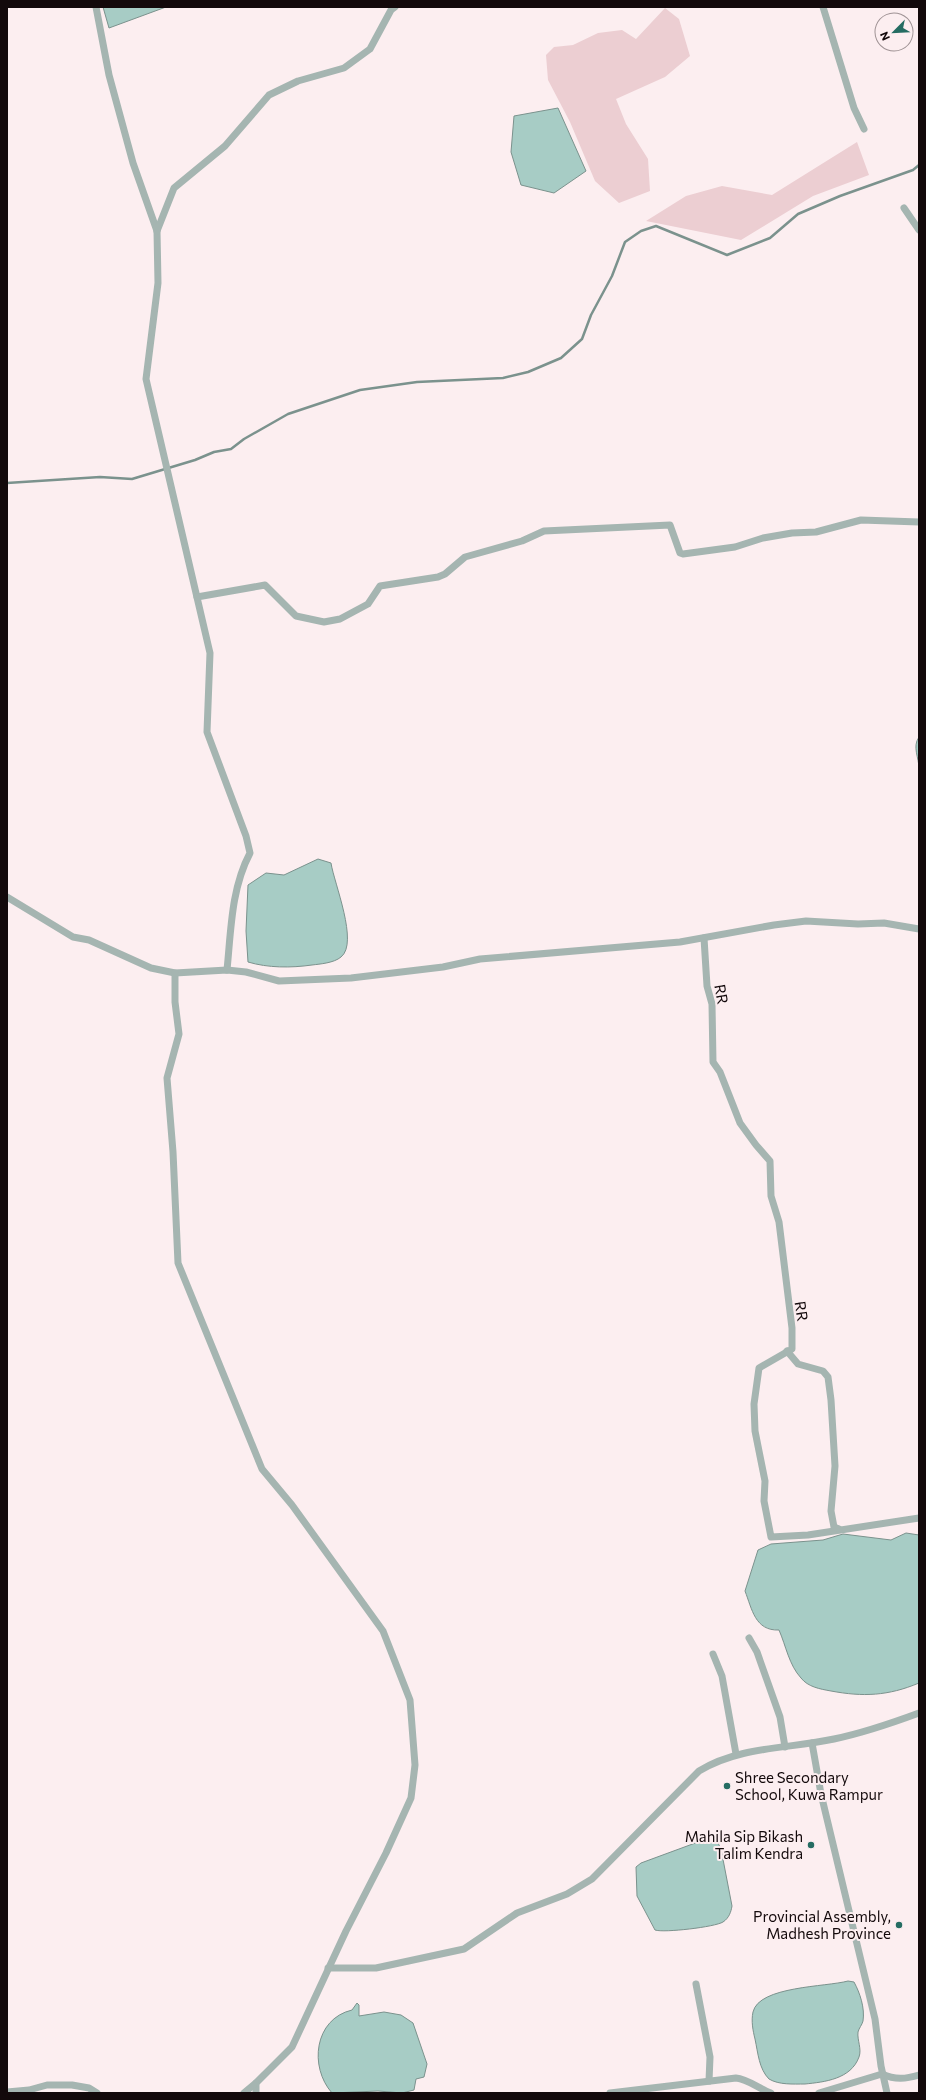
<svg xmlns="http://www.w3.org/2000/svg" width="926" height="2100" font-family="Commissioner,sans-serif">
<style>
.green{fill:#ecced2}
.water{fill:#a7ccc5;stroke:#7b928d}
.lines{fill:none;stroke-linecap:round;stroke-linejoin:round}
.stream{stroke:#7b928d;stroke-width:2.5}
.minor{stroke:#a5b5b1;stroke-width:7}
.poi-dot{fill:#256c62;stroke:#fceef0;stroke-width:1.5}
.labels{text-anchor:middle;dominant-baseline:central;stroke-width:4;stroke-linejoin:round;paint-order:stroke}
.street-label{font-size:15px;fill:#13090b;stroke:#fceef0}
.poi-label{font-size:15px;fill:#13090b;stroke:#fceef0;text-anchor:end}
</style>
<rect width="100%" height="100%" fill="#fceef0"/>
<g class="green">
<polygon points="665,8 679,19 690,56 665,77 616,99 626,124 648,159 650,191 619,203 595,181 570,122 548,80 546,55 554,47 573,45 598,33 622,30 636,39"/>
<polygon points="857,142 869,175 813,196 741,240 646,221 686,196 722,186 772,195"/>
</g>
<g class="water">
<polygon points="103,7 166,7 109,28"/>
<polygon points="558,108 586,171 554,193 521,185 511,152 514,116"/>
<path d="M919,737V769C919,757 912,747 919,737Z"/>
<path d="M318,859L331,863C334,883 359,943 341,957C334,963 320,964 312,965C291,968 268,968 248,962L246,931L248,885L266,873L284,875Z"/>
<path d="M906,1533L919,1535V1683C888,1696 863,1697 831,1691C820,1689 808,1687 801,1678C789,1665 786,1646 779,1630C755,1631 752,1609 745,1591L758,1550L771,1544L823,1540L843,1534L891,1540Z"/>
<path d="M713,1841L718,1843L721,1849L732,1906C731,1912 729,1918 723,1922C715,1927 664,1933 655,1930L637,1896L636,1867L641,1863L698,1842Z"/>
<path d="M848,1981L854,1982C860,1993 865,2008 863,2021C862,2025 859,2028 858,2032C857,2040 862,2049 859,2057C851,2079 825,2082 805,2084C793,2084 779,2085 769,2079C759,2069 758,2053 755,2039C753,2031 751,2021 753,2012C759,1986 826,1987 848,1981Z"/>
<path d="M357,2003L359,2005V2016L384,2012L401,2015L413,2023L427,2064L424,2077L416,2079L414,2090L402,2093L378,2091L332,2093C309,2067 314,2019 352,2010Z"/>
</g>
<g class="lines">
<polyline class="stream" points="7,483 100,477 132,479 195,460 214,452 231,449 244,439 288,414 360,390 417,382 503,378 528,372 561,358 582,339 591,315 612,276 625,242 641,231 656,226 727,255 770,238 798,214 840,196 913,170 919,165"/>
<g class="minor">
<path d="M96,7L109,75L133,163L157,231L158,283L146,379L210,653L207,732L246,836L250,853C231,889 231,931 227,970"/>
<polyline points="823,7 854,108 864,129"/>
<polyline points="904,208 919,230"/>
<polyline points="157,231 174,188 225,146 269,95 298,81 344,68 370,49 391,10 395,7"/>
<polyline points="197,597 265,585 296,616 324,622 340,619 368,604 380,586 438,577 445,574 465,557 522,541 544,531 670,525 680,553 683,554 735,547 763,538 792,533 816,532 861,520 919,522"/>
<polyline points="7,897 73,937 89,940 151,968 175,973 227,970 246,972 279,981 351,978 443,967 480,959 680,942 774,925 806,921 858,924 884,923 919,929"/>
<polyline points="704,938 707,986 712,1004 713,1062 720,1072 740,1123 756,1145 770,1161 771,1196 779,1222 792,1328 792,1349 759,1368 754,1404 755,1431 765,1481 764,1501 771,1537 808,1535 919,1518"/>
<polyline points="175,973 175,1002 179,1034 167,1078 173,1152 178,1263 262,1469 292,1505 383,1631 410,1700 415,1765 411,1798 386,1853 346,1931 292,2047 256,2083 256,2093"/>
<polyline points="787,1351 798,1364 823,1371 828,1377 831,1400 835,1466 831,1511 834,1527 839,1529"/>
<polyline points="749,1638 757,1652 780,1717 785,1747"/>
<polyline points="713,1654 722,1676 736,1754"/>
<polyline points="812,1743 821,1794 875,2019 881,2066 887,2093"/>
<path d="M328,1968H376L464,1949L517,1913L567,1894L592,1879L699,1771C740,1746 788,1749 834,1739C863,1733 892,1723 919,1713"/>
<polyline points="696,1984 710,2057 709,2081"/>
<polyline points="7,2092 29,2090 47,2085 72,2085 89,2088 97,2093"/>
<polyline points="244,2093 256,2083"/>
<path d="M610,2093L736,2078C748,2079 759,2089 771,2093"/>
<path d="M819,2093L882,2074C895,2080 906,2079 919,2075"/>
</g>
</g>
<g class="poi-dot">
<circle cx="727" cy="1786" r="4"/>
<circle cx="811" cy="1845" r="4"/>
<circle cx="899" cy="1925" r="4"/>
</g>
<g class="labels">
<g class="street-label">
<text transform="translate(722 994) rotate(80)">RR</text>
<text transform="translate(802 1311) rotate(81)">RR</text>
</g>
<g class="poi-label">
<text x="735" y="1777" text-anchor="start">Shree Secondary<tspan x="735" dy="17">School, Kuwa Rampur</tspan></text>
<text x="803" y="1836">Mahila Sip Bikash<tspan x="803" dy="17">Talim Kendra</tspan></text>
<text x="891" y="1916">Provincial Assembly,<tspan x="891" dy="17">Madhesh Province</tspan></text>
</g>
</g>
<rect width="926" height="2100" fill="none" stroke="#13090b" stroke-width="16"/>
<g transform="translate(894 32) rotate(246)"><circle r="19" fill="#fceef0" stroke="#9f9294"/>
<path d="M0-3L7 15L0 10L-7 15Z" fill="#256c62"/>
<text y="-6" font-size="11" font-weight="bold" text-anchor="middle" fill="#13090b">N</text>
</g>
</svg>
